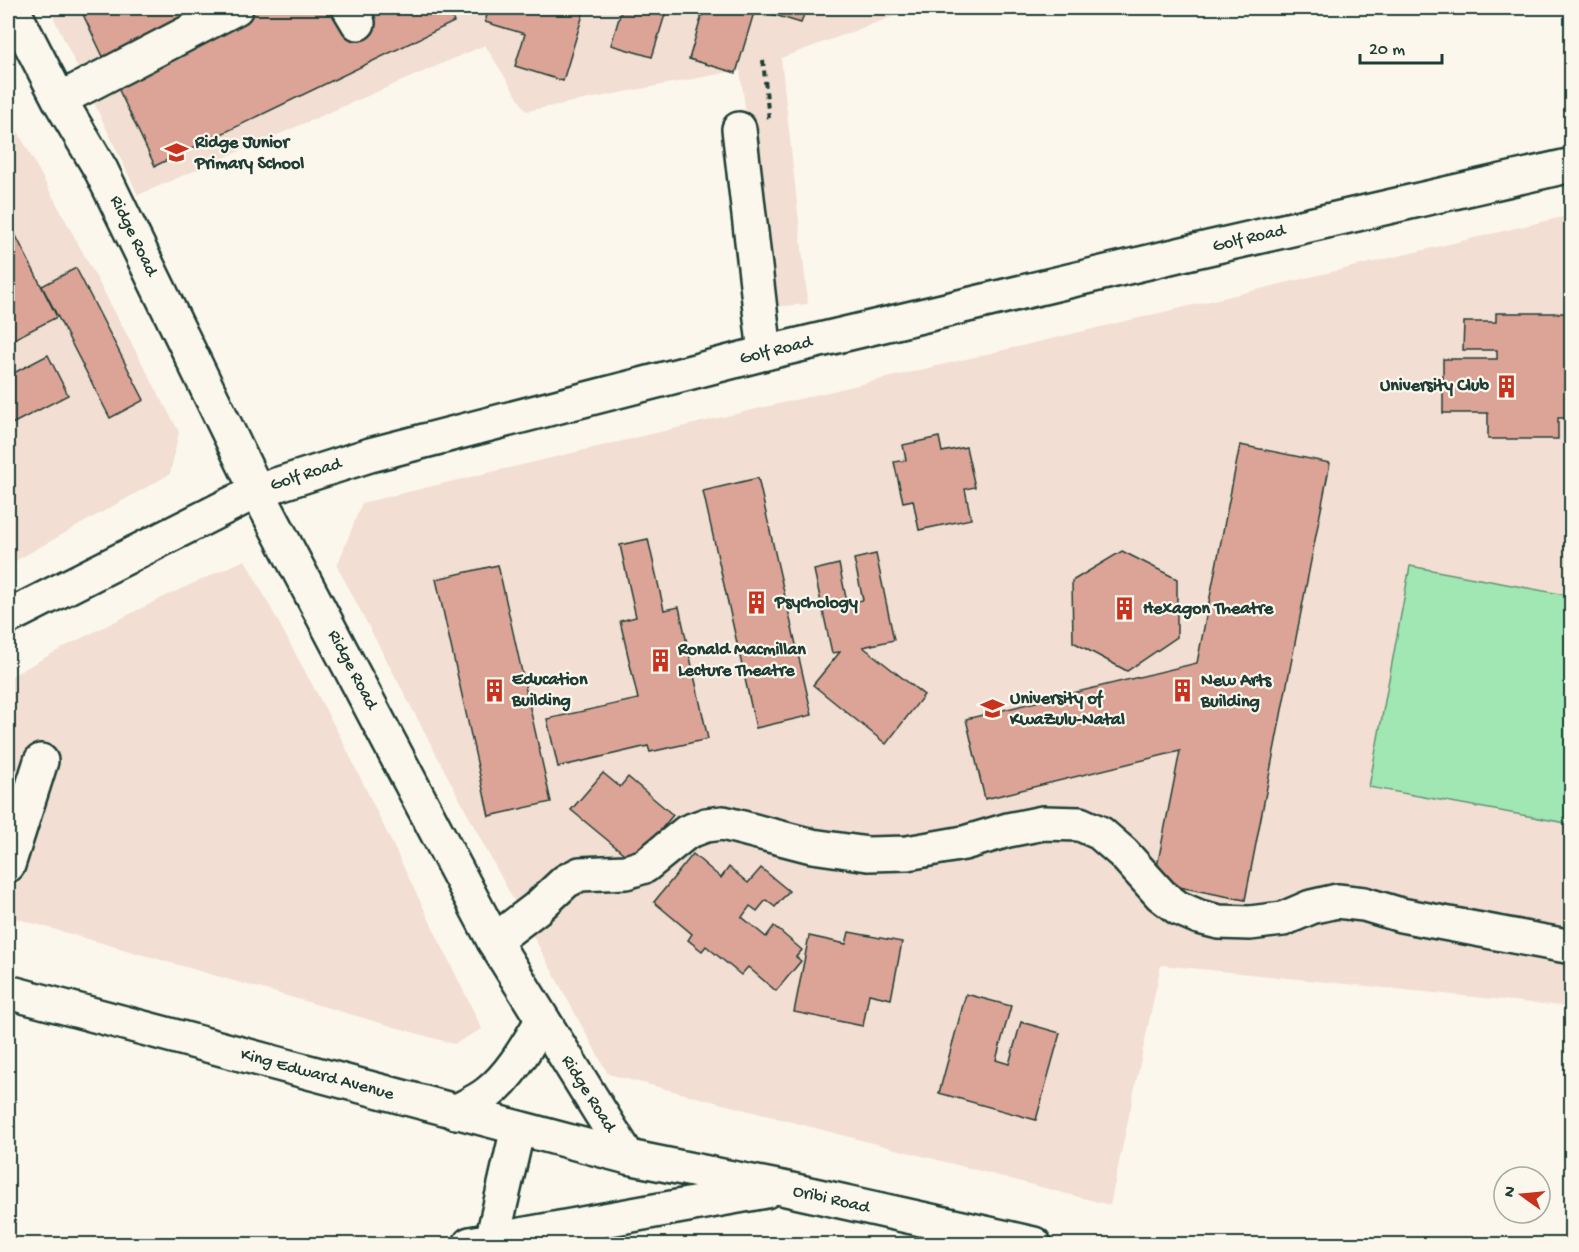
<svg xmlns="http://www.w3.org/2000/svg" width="1579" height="1252" font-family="'Gochi Hand',sans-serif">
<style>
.built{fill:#f2ded2}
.green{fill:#a1e7b4;stroke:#609274;stroke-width:1.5}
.building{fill:#dca496;stroke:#1f3d34;stroke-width:1.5}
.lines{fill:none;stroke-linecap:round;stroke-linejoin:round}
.minor-casing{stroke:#1f3d34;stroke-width:38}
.path{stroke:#1f3d34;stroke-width:4;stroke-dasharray:6 4.5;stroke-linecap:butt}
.minor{stroke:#fbf7ec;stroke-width:33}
.labels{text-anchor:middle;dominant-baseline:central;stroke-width:4.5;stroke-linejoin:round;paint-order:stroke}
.poi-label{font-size:18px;font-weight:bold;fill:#1f3d34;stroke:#fbf7ec;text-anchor:start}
.street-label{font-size:18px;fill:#1f3d34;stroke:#fbf7ec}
</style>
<rect width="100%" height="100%" fill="#fbf7ec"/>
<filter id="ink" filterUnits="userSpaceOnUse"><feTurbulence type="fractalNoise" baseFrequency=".0167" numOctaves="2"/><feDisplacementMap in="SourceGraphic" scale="12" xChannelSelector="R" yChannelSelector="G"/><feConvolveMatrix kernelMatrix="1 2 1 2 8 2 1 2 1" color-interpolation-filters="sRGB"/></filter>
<g filter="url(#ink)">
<g class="built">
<polygon points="49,8 916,8 781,58 808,304 772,307 740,70 526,111 485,45 138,195"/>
<polygon points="8,113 179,432 170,474 8,565"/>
<polygon points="1571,215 1571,1007 1161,965 1110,1205 608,1074 487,851 337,566 362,503"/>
<polygon points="245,560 343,742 482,1029 454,1044 8,916 8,678 66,646 170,594"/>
</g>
<polygon class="green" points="1410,566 1571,596 1571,824 1369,787"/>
<g class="building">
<polygon points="80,8 447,8 454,22 155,166"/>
<polygon points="489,8 585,8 563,81 515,66 525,34 485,22"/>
<polygon points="622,8 667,8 652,57 611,45"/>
<polygon points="704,8 806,8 801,23 755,9 736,73 689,59"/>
<polygon points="8,220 57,317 8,342"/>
<polygon points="76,268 144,400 110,418 42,286"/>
<polygon points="1496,313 1572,313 1572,418 1558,418 1558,439 1488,439 1488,413 1443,413 1443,359 1497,359 1497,350 1463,350 1464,322 1496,322"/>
<polygon points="48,355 68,395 8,426 8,376"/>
<polygon points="939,437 942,452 966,447 975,487 965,489 971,519 919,530 913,500 903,502 894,462 906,460 903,445"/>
<polygon points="1240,445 1330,463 1245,900 1154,882 1180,751 985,799 966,719 1197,663"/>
<polygon points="758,478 812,715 756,728 703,491"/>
<polygon points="648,539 664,610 679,607 708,739 650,752 648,746 558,767 547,719 638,699 620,621 636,617 620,545"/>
<polygon points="1122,551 1177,579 1177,637 1127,671 1073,642 1072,581"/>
<polygon points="876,554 894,640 863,647 924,695 886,744 813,685 840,652 832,653 814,570 839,564 847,603 863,600 854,559"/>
<polygon points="498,565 551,802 489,816 436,579"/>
<polygon points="603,773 620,787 628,777 673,815 634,862 571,810"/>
<polygon points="693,854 721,878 729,867 748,883 761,868 789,891 775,907 766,900 757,911 750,906 742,917 766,937 774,926 802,950 796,957 801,961 776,991 748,967 741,975 706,946 702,951 688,940 692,934 654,902"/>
<polygon points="849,932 902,942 891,999 869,994 863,1026 794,1012 809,936 846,944"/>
<polygon points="966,994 1011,1006 996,1060 1009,1064 1021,1022 1060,1033 1036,1120 939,1093"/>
</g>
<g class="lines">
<defs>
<g id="minor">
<polyline points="12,8 59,99 101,170 257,491 494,941 628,1157"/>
<polyline points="349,8 358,23"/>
<polyline points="74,92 236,8"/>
<polyline points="739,129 765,353"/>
<polyline points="8,617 257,491 370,455 765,353 1191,252 1572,165"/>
<polyline points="8,865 41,761"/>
<polyline points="494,941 537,908 566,881 580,874 626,872 645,866 687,832 706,825 723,823 812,846 868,854 907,853 964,843 1008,830 1043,823 1080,824 1100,833 1123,853 1161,895 1178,908 1199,917 1219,922 1250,923 1283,919 1311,907 1337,901 1364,904 1401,915 1572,947"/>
<polyline points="8,992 628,1157 782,1188 1034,1244"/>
<path d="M455,1112C466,1106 478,1101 488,1093C511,1075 527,1046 542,1021"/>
<polyline points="492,1241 518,1128"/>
<polyline points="470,1244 766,1191"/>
</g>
</defs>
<use href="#minor" class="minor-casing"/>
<polyline class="path" points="763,60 769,120"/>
<use href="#minor" class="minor"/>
</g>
</g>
<defs>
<symbol id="school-bare" viewBox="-9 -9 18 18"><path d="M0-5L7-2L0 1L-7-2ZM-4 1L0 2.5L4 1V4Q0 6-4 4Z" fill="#c8321e" stroke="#fbf7ec" stroke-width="2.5" paint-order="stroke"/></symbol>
<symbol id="building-bare" viewBox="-9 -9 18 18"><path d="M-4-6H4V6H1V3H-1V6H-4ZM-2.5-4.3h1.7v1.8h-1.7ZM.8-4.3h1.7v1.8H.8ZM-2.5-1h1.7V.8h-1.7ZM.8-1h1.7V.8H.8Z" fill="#c8321e" stroke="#fbf7ec" stroke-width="2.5" paint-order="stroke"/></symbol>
<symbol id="university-bare" viewBox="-9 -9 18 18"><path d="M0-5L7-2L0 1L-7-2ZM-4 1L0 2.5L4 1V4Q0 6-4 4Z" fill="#c8321e" stroke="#fbf7ec" stroke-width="2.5" paint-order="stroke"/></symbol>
</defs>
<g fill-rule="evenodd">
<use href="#school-bare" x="160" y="136" width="33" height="33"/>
<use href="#building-bare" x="1490" y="370" width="33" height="33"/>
<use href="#building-bare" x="740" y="586" width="33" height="33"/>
<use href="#building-bare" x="1108" y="592" width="33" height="33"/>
<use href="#building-bare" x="644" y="644" width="33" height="33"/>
<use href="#building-bare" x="478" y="674" width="33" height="33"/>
<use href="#building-bare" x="1166" y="674" width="33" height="33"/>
<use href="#university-bare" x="976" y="692" width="33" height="33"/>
</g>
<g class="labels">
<g class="poi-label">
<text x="195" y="143">Ridge Junior<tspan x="195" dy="21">Primary School</tspan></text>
<text x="1489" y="386" text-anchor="end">University Club</text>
<text x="775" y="603">Psychology</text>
<text x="1143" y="609">Hexagon Theatre</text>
<text x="678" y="650">Ronald Macmillan<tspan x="678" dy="21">Lecture Theatre</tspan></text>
<text x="512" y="680">Education<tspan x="512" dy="21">Building</tspan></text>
<text x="1201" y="681">New Arts<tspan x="1201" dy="21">Building</tspan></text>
<text x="1010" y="699">University of<tspan x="1010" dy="21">KwaZulu-Natal</tspan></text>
</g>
<g class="street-label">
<text transform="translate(133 236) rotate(64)">Ridge Road</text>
<text transform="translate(1249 239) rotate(-13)">Golf Road</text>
<text transform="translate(776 351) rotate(-14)">Golf Road</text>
<text transform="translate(306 475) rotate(-18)">Golf Road</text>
<text transform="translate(352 670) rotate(62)">Ridge Road</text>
<text transform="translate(317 1075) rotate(15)">King Edward Avenue</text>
<text transform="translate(588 1094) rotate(58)">Ridge Road</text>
<text transform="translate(831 1200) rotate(13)">Oribi Road</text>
</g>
</g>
<rect width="1579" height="1252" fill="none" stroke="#fbf7ec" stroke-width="30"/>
<rect x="15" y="15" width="1549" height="1222" fill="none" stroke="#1f3d34" stroke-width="2" filter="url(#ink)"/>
<g transform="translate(1522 1195) rotate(285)"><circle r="28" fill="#fbf7ec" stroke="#a3ada2" stroke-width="1.5"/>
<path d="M0-4.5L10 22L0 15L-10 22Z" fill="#c8321e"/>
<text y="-9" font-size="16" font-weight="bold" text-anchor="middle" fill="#1f3d34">N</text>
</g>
<path d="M1360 54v9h82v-9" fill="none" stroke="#1f3d34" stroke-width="3"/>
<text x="1369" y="54" font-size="18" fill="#1f3d34" stroke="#fbf7ec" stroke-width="4.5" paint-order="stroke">20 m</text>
</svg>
